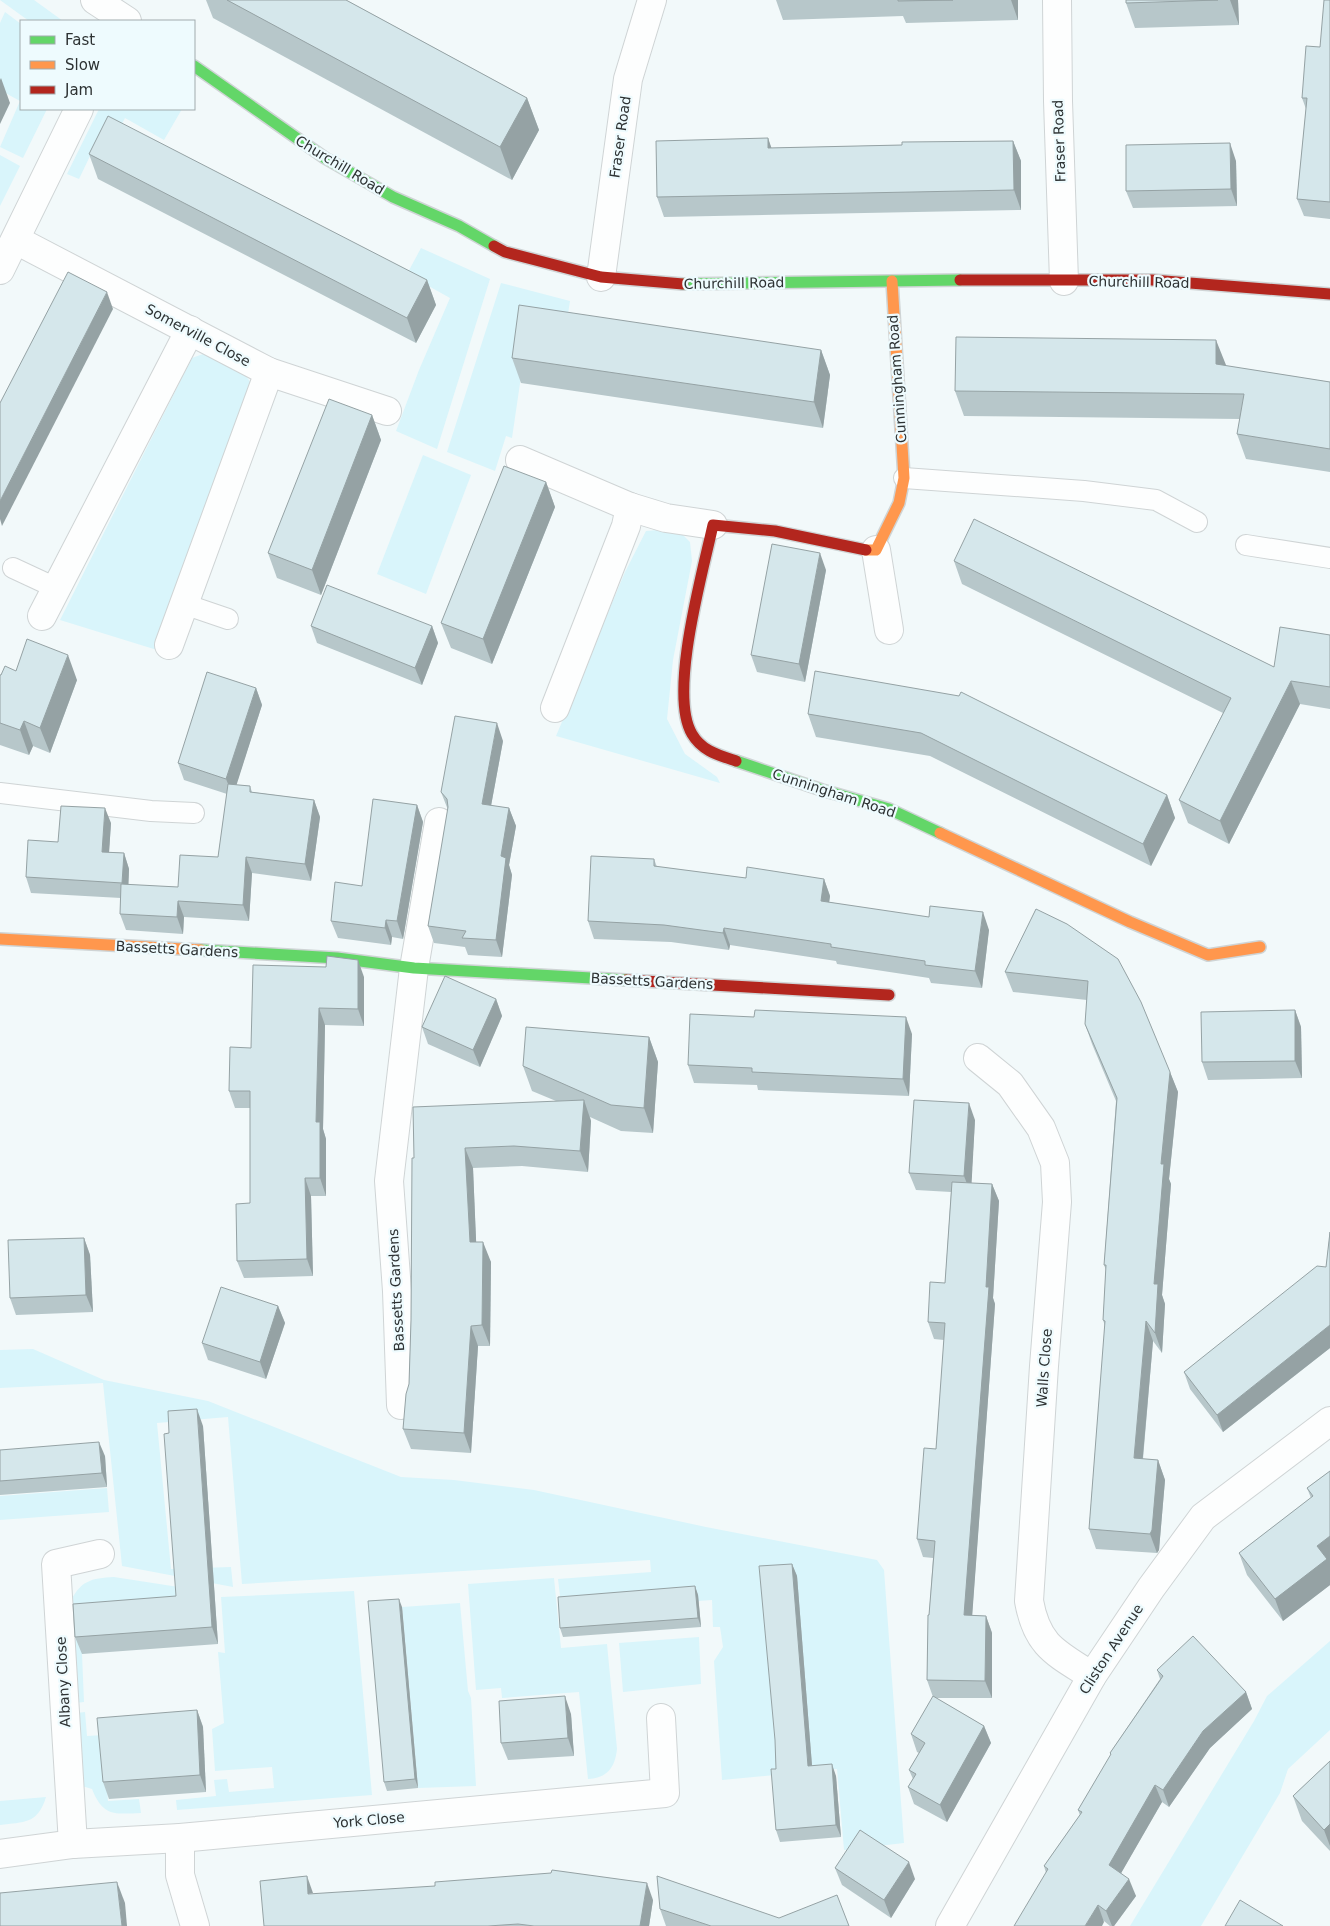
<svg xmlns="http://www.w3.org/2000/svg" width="1330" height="1926" font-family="'DejaVu Sans',sans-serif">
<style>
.green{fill:#d9f5fb}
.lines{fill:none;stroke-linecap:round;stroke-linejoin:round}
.lane-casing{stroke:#cfd4d5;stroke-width:22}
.street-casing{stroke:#cfd4d5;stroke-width:30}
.fast-casing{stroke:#cfd4d5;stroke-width:14}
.slow-casing{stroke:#cfd4d5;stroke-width:14}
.jam-casing{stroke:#cfd4d5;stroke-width:14}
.lane{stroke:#fdfefe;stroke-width:20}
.street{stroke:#fdfefe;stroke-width:28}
.fast{stroke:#63d668;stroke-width:11}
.slow{stroke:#ff974d;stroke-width:11}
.jam{stroke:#b3261e;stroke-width:11}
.wall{fill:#b7c7ca}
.shaded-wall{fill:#95a2a4}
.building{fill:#d5e7eb;stroke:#95a2a4}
.labels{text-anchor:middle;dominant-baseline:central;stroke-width:4.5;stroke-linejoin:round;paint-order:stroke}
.street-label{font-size:14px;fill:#2d3233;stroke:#eefbfe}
</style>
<rect width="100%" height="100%" fill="#f2f9fa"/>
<g class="green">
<polygon points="0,0 34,0 63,21 29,21"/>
<polygon points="5,12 21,24 21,109 47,109 23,158 0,147 20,101 0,90 0,23"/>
<polygon points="99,109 182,109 164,140 125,118 114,139 101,133 79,179 67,174"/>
<polygon points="0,155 20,166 0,206"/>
<polygon points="421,248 490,279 437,449 396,431 419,370 450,298 407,274"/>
<polygon points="501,283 570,301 565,334 523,363 512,438 506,436 495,471 447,452"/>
<path d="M203,354C222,359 240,366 251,383L157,650L60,620L192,358Z"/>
<polygon points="423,455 471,475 426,594 377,574"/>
<polygon points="658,530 682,534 690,542 692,561 673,660 667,719 685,754 717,777 720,783 556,736 625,572 646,531"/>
<polygon points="33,1349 104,1380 208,1401 401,1477 454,1480 534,1490 706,1527 877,1560 884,1570 904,1843 844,1850 837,1769 722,1780 714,1661 723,1647 720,1627 713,1627 712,1600 698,1601 698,1595 561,1605 558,1579 651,1572 650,1560 242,1584 228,1417 157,1423 171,1569 231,1567 233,1587 122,1566 103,1383 0,1388 0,1350"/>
<polygon points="107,1488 109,1512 0,1520 0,1496"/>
<path d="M114,1577L185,1588L186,1597L82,1654L84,1702L75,1703L70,1603C80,1581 91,1578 114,1577Z"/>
<path d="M554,1578L561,1648L607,1644L617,1749C615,1768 607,1778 588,1779L579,1692L502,1698L501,1688L476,1690L468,1584Z"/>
<polygon points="354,1591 372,1795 177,1810 176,1800 216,1796 214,1780 227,1779 229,1792 274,1788 272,1767 215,1771 212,1729 224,1723 218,1652 225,1653 221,1597"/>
<polygon points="460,1603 468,1691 471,1698 476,1786 418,1788 402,1607"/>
<polygon points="699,1637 701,1684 623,1692 619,1643"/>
<polygon points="1330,1641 1330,1730 1288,1769 1280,1793 1201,1926 1130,1926 1254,1721 1267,1696"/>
<path d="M85,1712L87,1736L103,1735L108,1801L139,1799L141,1813C115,1814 103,1817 92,1789L82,1786L76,1713Z"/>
<path d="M46,1797C38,1824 24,1822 0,1825V1801Z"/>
</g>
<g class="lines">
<defs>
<g id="lane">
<polyline points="904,478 1084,491 1156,500 1197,522"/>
<polyline points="1246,545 1330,558"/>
<polyline points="13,568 56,588"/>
<polyline points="184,604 228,619"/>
<polyline points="0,793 151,811 194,813"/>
</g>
<g id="street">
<polyline points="95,0 127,21"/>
<polyline points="1057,0 1058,101 1064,281"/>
<polyline points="16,240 269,372 387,411"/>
<polyline points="0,270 79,109"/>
<polyline points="601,277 628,79 652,0"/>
<polyline points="520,460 630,507 666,518 713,525"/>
<polyline points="876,550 889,630"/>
<polyline points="42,616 190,330"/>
<polyline points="169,645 269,372"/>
<polyline points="555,708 626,526 630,507"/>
<path d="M978,1058L1010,1084L1041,1128L1055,1163L1057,1202L1044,1366L1029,1601C1037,1646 1056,1653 1092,1676"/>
<polyline points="401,1405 397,1291 389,1181 414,968 439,822"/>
<polyline points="180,1838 180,1875 195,1926"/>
<polyline points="73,1844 56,1564 100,1554"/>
<polyline points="0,1854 73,1844 180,1838 665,1793 661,1718"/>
<polyline points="950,1926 1092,1676 1151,1588 1203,1517 1330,1421"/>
</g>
<g id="fast">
<polyline points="194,66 325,158 393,197 459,226 494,246"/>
<polyline points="683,284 960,280"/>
<polyline points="736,761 822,790 889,809 940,833"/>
<polyline points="201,950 337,958 414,968 626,980"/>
</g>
<g id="slow">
<polyline points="866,550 876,550 899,503 904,478 892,281"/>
<polyline points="940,833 1130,922 1208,955 1260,947"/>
<polyline points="0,939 201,950"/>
</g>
<g id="jam">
<polyline points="494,246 505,252 601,277 683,284"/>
<polyline points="960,280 1152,280 1330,294"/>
<path d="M736,761C718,755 702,751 692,734C668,694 703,571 713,525L775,531L866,550"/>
<polyline points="626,980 889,995"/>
</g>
</defs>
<use href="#lane" class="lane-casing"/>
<use href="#street" class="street-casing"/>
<use href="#fast" class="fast-casing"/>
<use href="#slow" class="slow-casing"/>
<use href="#jam" class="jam-casing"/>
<use href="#lane" class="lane"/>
<use href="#street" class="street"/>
<use href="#fast" class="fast"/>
<use href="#slow" class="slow"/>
<use href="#jam" class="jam"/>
</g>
<g class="wall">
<polygon points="206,0 346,0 527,98 539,130 512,180 213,18"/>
<polygon points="776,0 1018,0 1018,20 906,23 903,16 783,20"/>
<polygon points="1126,0 1238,0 1239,25 1135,28 1126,3"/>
<polygon points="1330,0 1330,219 1304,216 1297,199 1306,109 1302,98 1320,47"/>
<polygon points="768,138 771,148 902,145 1013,141 1021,161 1021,210 664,217 657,197"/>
<polygon points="89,154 427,280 436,305 416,343 98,179"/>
<polygon points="1236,161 1237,206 1133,208 1126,191"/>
<polygon points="821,350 830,375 823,428 521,383 512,358"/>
<polygon points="1226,366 1330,382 1330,472 1246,459 1237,434 1240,419 964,416 955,391"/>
<polygon points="372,415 381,440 321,595 277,578 268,553"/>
<polygon points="546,482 555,507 492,664 451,648 441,623"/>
<polygon points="954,561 1274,667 1330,635 1330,709 1300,704 1229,844 1188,823 1179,800 1223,713 962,584"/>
<polygon points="826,570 805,682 757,672 751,655"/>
<polygon points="311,626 432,626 438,643 422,685 317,643"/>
<polygon points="16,671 77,680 50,753 33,746 29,755 0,745 0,675"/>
<polygon points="256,688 262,705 236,785 250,786 252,792 314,800 320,817 311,881 252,873 249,921 184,917 183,934 126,930 120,914 121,898 31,893 26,877 58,842 111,823 109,852 124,853 129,869 128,885 178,887 218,857 227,794 184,780 178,763"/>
<polygon points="959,696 1167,795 1175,818 1151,866 930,756 816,737 808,714"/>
<polygon points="503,741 491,806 509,808 516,826 509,865 512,875 502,957 468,955 465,947 434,943 428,926 448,810 441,792"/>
<polygon points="417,805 423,822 403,939 392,937 391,945 338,938 331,921 362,886"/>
<polygon points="654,859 657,867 746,878 824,879 830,896 829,902 989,930 982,988 931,983 929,978 837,964 836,961 730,945 729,950 671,942 594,939 588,921"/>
<polygon points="1036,909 1170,1072 1178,1092 1169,1179 1171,1184 1162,1295 1165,1304 1162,1353 1153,1341 1143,1459 1158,1460 1165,1480 1159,1550 1157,1553 1096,1549 1089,1529 1105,1326 1103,1320 1106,1270 1104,1265 1116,1101 1092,1044 1085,1024 1087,1000 1013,992 1005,972"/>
<polygon points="364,977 364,1026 325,1025 323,1129 326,1139 326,1196 311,1196 313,1276 244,1278 237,1261 250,1203 250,1108 235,1108 229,1091 251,1048"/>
<polygon points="496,999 502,1016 480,1067 428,1044 422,1027"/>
<polygon points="1295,1010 1301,1027 1302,1078 1208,1080 1202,1062"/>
<polygon points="912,1034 909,1096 758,1090 757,1085 694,1083 688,1065"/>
<polygon points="649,1037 658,1062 653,1133 621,1131 590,1117 591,1121 588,1172 522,1166 473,1168 476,1242 491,1262 490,1346 478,1346 471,1453 411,1449 403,1429 409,1384 411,1320 414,1158 556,1101 532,1091 523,1066"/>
<polygon points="975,1120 971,1183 992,1184 999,1201 993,1298 995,1304 972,1615 986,1616 992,1633 992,1698 936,1698 984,1726 991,1743 947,1822 914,1804 908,1787 913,1779 909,1770 919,1753 917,1752 911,1734 933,1697 927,1680 929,1615 933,1558 923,1557 917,1539 936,1449 944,1340 934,1339 928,1322 945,1283 951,1192 916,1190 909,1173"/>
<polygon points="1330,1232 1330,1348 1223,1432 1190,1389 1184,1372 1326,1267"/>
<polygon points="84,1238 90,1255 93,1312 16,1315 10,1298"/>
<polygon points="278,1306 285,1323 266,1379 208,1360 202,1343"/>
<polygon points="203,1426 218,1644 82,1654 75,1637 176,1596 169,1433"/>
<polygon points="0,1450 105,1456 107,1487 0,1495"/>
<polygon points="1330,1471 1330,1585 1283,1621 1247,1575 1239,1553 1311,1498 1307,1488"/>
<polygon points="792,1564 797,1576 812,1766 836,1776 841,1837 780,1842 776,1830 776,1769"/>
<polygon points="695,1586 698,1595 701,1627 563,1637 560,1628"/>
<polygon points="402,1607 418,1788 387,1791 384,1782"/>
<polygon points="1157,1670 1246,1692 1252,1709 1210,1748 1169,1807 1162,1802 1121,1873 1136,1896 1114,1926 1110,1926 1046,1873 1044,1866 1080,1815 1078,1810 1111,1756 1110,1753 1160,1679"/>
<polygon points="197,1710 203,1727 206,1792 109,1799 103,1782"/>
<polygon points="571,1714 574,1756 508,1760 501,1743"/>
<polygon points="1330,1761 1330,1851 1302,1821 1293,1796"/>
<polygon points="835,1868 915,1879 891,1918 842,1885"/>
<polygon points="313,1894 653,1900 649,1926 264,1926"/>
<polygon points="660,1909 779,1918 849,1926 666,1926"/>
</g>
<g class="shaded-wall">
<polygon points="1011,0 1018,0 1018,20"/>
<polygon points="1230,0 1238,0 1239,25"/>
<polygon points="1,78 10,103 0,124 0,80"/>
<polygon points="527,98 539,130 512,180 500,147"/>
<polygon points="768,138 775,158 768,148"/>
<polygon points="1013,141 1021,161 1021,210 1014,190"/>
<polygon points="1230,143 1236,161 1237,206 1231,189"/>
<polygon points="427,280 436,305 416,343 407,318"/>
<polygon points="107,292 113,309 2,526 0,519 0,501"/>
<polygon points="1216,340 1226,365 1225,390 1216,364"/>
<polygon points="821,350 830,375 823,428 814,402"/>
<polygon points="372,415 381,440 321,595 312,570"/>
<polygon points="546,482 555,507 492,664 483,639"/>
<polygon points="820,553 826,570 805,682 799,664"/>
<polygon points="432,626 438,643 422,685 415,668"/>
<polygon points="68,655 77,680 50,753 40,728"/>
<polygon points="1291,681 1300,704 1229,844 1220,821"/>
<polygon points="256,688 262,705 233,796 226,779"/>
<polygon points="24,721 33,746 29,755 20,730"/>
<polygon points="497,723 503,741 488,822 482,804"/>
<polygon points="1167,795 1175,818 1151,866 1143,844"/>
<polygon points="314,800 320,817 311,881 305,864"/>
<polygon points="417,805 423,822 403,939 397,921"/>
<polygon points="105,808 111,823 108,868 102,852"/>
<polygon points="509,808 516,826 509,865 512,875 502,957 496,940 501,856"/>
<polygon points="124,853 129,869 128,898 122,883"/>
<polygon points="246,857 252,873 249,921 243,905"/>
<polygon points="824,879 830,896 827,918 821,901"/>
<polygon points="178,901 184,917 183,934 177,917"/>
<polygon points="983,912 989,930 982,988 975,971"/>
<polygon points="386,920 392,937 391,945 385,928"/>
<polygon points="724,928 730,945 729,950 723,933"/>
<polygon points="358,960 364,977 364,1026 358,1009"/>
<polygon points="496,999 502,1016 480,1067 473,1050"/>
<polygon points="319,1008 325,1025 323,1129 326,1139 326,1196 320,1178 316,1122"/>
<polygon points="1295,1010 1301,1027 1302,1078 1295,1061"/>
<polygon points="906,1017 912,1034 909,1096 903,1079"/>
<polygon points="649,1037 658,1062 653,1133 644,1108"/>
<polygon points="1170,1072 1178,1092 1169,1179 1171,1184 1162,1295 1165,1304 1162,1353 1155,1333 1154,1284 1161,1164"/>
<polygon points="584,1100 591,1121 588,1172 580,1151"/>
<polygon points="969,1103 975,1120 971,1194 964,1176"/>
<polygon points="465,1148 473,1168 477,1262 470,1242"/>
<polygon points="305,1178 311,1196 313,1276 307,1259"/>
<polygon points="992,1184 999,1201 993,1298 995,1304 971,1632 964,1615"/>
<polygon points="84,1238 90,1255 93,1312 86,1295"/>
<polygon points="483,1242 491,1262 490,1346 482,1325"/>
<polygon points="278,1306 285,1323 266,1379 260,1362"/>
<polygon points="1146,1321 1153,1341 1141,1478 1134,1458"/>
<polygon points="1330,1325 1330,1348 1223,1432 1217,1415"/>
<polygon points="471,1326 478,1346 471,1453 464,1433"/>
<polygon points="197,1409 203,1426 218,1644 212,1627"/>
<polygon points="99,1442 105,1456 107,1487 102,1473"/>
<polygon points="1158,1460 1165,1480 1159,1550 1157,1553 1150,1534"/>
<polygon points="1330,1536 1330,1585 1283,1621 1275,1599 1317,1546"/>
<polygon points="792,1564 797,1576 813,1778 808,1766"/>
<polygon points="695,1586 698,1595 701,1627 698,1618"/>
<polygon points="399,1599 402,1607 418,1788 415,1779"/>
<polygon points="986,1616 992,1633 992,1698 985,1681"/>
<polygon points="1246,1692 1252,1709 1210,1748 1169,1807 1163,1790 1203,1731"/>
<polygon points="565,1696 571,1714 574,1756 568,1738"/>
<polygon points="197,1710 203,1727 206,1792 200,1775"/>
<polygon points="984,1726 991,1743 947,1822 940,1805"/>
<polygon points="832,1764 836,1776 841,1837 836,1825"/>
<polygon points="1155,1785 1162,1802 1116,1882 1109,1865"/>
<polygon points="1330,1824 1330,1846 1324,1830"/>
<polygon points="909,1862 915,1879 891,1918 884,1900"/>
<polygon points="307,1876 313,1893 308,1894"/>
<polygon points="1129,1879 1136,1896 1114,1926 1112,1926 1106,1911"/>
<polygon points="117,1882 125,1903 127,1926 122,1926"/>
<polygon points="647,1883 653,1900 649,1926 640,1926"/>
<polygon points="1098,1905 1104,1922 1102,1926 1085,1926"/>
</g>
<g class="building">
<polygon points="227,0 346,0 527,98 500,147"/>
<polygon points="898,0 953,0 898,1"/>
<polygon points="1126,0 1218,0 1126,3"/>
<polygon points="1324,0 1330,0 1330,202 1297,199 1307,98 1302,98 1306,46 1320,47"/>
<polygon points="108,116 427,280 407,318 89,154"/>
<polygon points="768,138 768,148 902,145 902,142 1013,141 1014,190 657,197 656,141"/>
<polygon points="1230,143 1231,189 1126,191 1126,145"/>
<polygon points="68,272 107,292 0,501 0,403"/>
<polygon points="519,305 821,350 814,402 512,358"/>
<polygon points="956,337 1216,340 1216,364 1330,382 1330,449 1237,434 1244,394 955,391"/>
<polygon points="329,399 372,415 312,570 268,553"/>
<polygon points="504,466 546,482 483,639 441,623"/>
<polygon points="974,519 1274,667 1280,627 1330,635 1330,687 1291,681 1220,821 1179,800 1231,698 954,561"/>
<polygon points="772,544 820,553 799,664 751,655"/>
<polygon points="327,585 432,626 415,668 311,626"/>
<polygon points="27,639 68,655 40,728 24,721 20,730 0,723 0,675 1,675 5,666 16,671"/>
<polygon points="815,671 959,696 961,692 1167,795 1143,844 921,733 808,714"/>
<polygon points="207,672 256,688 226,779 178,763"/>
<polygon points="455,716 497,723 482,804 509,808 501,856 506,858 496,940 462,938 466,931 428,926 448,807 447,799 441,792"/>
<polygon points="228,784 250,786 250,792 314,800 305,864 246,857 243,905 178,901 177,917 120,914 121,884 178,887 180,855 218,857"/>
<polygon points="373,799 417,805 397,921 386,920 385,928 331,921 335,882 362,886"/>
<polygon points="61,806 105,808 102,852 124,853 122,883 26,877 28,840 58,842"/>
<polygon points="591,856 654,859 654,866 746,878 747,867 824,879 821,901 929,917 930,906 983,912 975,971 925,965 925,961 831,947 831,944 724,928 723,933 664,925 588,921"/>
<polygon points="1036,909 1067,924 1118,959 1141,1002 1170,1072 1161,1164 1164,1164 1154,1284 1158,1284 1155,1333 1146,1321 1134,1458 1158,1460 1152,1530 1150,1534 1089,1529 1105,1321 1103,1320 1106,1265 1104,1265 1117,1098 1085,1024 1088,981 1005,972"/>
<polygon points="327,956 358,960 358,1009 319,1008 316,1122 320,1122 320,1178 305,1178 307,1259 237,1261 236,1204 250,1203 250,1091 229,1091 230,1047 251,1048 253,965 326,967"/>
<polygon points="445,976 496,999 473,1050 422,1027"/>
<polygon points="755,1010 906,1017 903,1079 752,1072 752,1068 688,1065 690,1014 754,1017"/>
<polygon points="1295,1010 1295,1061 1202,1062 1201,1012"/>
<polygon points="526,1027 649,1037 644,1108 611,1105 523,1066"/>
<polygon points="584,1100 580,1151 514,1146 465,1148 470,1242 483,1242 482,1325 471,1326 464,1433 403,1429 406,1394 409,1384 411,1320 412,1158 414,1158 413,1107"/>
<polygon points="914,1100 969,1103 964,1176 909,1173"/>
<polygon points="952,1182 992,1184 986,1287 989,1287 964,1615 986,1616 985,1681 927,1680 928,1615 929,1615 935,1541 917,1539 924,1448 936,1449 945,1323 928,1322 930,1282 945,1283"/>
<polygon points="1330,1232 1330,1325 1217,1415 1184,1372 1317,1266 1326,1267"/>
<polygon points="84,1238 86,1295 10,1298 8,1240"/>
<polygon points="221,1287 278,1306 260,1362 202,1343"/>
<polygon points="197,1409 212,1627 75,1637 73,1604 176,1596 164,1434 169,1433 168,1411"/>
<polygon points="99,1442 102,1473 0,1481 0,1450"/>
<polygon points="1330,1471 1330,1536 1317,1546 1327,1559 1275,1599 1239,1553 1313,1496 1307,1488"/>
<polygon points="792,1564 808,1766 832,1764 836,1825 776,1830 771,1769 776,1769 775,1740 759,1566"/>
<polygon points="695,1586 698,1618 560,1628 558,1597"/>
<polygon points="399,1599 415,1779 384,1782 368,1601"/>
<polygon points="1193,1636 1246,1692 1203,1731 1163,1790 1155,1785 1109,1865 1129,1879 1106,1911 1098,1905 1085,1926 1014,1926 1048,1869 1044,1866 1082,1812 1078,1810 1111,1754 1110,1753 1163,1676 1157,1670"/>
<polygon points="565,1696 568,1738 501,1743 499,1701"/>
<polygon points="933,1696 984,1726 940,1805 908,1787 916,1774 909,1770 925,1743 911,1734"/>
<polygon points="197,1710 200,1775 103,1782 97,1718"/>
<polygon points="1330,1761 1330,1824 1324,1830 1293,1796"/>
<polygon points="860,1830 909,1862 884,1900 835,1868"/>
<polygon points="552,1870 647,1883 640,1926 534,1926 518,1924 488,1926 264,1926 260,1881 307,1876 308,1894 435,1886 435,1882 551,1873"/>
<polygon points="657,1876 779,1918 837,1895 849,1926 711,1926 660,1909"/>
<polygon points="117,1882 122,1926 0,1926 0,1893"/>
<polygon points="1240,1900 1283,1926 1225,1926"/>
</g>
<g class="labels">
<g class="street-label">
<text transform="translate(620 137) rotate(-82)">Fraser Road</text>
<text transform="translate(1059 141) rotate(-92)">Fraser Road</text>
<text transform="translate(340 165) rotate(31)">Churchill Road</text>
<text transform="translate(1139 282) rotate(1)">Churchill Road</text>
<text transform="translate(734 283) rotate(-1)">Churchill Road</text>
<text transform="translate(198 335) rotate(28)">Somerville Close</text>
<text transform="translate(897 379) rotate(-94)">Cunningham Road</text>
<text transform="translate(834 793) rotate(18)">Cunningham Road</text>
<text transform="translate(177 949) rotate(3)">Bassetts Gardens</text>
<text transform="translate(652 981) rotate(3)">Bassetts Gardens</text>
<text transform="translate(396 1290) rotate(-93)">Bassetts Gardens</text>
<text transform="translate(1044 1368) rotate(-86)">Walls Close</text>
<text transform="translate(1111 1649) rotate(-57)">Cliston Avenue</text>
<text transform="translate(63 1682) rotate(-93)">Albany Close</text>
<text transform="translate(369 1820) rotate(-5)">York Close</text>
</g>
</g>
<rect x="20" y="20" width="175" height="90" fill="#eefbfe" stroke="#a1abad"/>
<rect x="30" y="36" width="25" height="8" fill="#63d668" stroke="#a1abad"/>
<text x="65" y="45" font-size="15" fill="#2d3233">Fast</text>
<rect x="30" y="61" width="25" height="8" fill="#ff974d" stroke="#a1abad"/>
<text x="65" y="70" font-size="15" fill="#2d3233">Slow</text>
<rect x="30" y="86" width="25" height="8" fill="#b3261e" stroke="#a1abad"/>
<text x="65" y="95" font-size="15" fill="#2d3233">Jam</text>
</svg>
